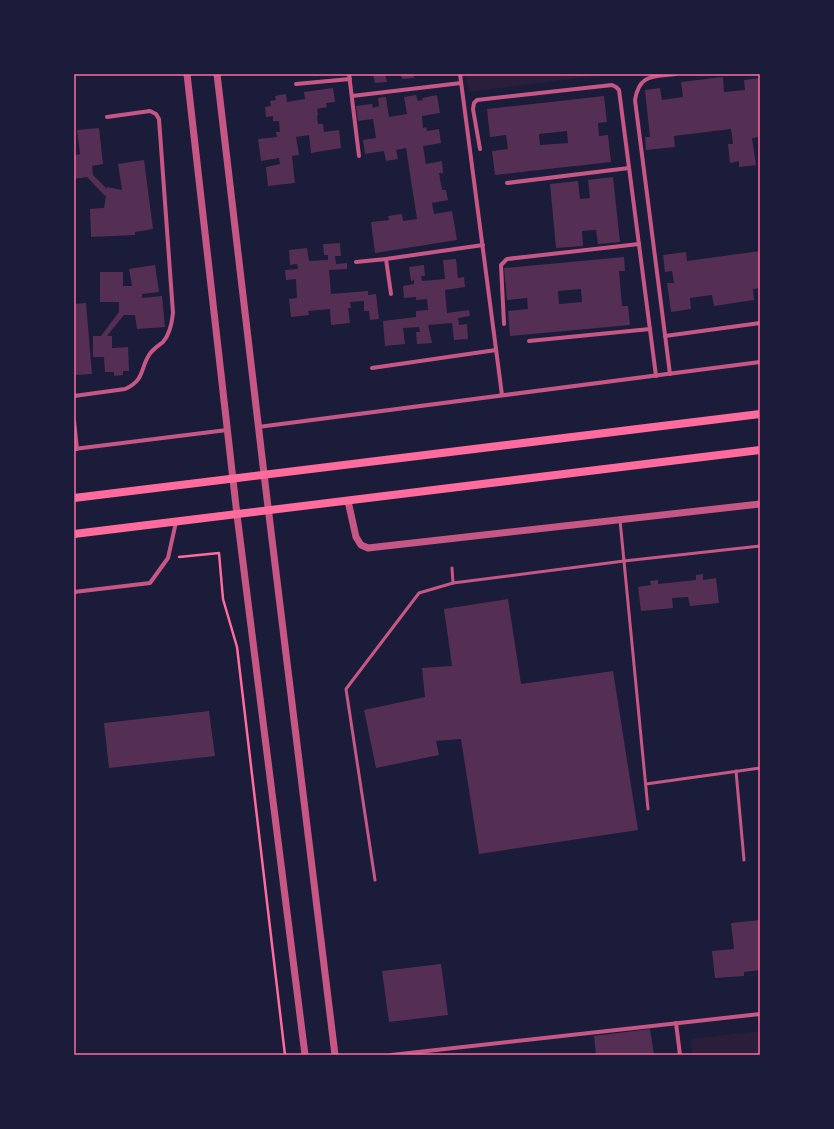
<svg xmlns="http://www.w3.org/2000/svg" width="834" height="1129" font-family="'Open Sans',sans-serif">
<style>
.green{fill:#2a1e3b}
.building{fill:#542f53;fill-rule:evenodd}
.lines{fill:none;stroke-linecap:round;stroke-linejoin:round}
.path{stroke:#ff6b9d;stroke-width:2.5}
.service{stroke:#c65784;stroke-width:3}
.minor{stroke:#c65784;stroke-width:4}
.tertiary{stroke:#c65784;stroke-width:7}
.secondary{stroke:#ff6b9d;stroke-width:8}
.neatline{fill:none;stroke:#ff6b9d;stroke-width:1.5}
</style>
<rect width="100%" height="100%" fill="#1b1b3a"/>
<g class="green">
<polygon points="466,74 612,74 469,92"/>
<polygon points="760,1031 760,1055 692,1055 691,1039"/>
</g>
<g class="building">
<polygon points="373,74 385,74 387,82 375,83"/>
<polygon points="401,74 413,74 414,78 402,79"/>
<polygon points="723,77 724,92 745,90 744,80 760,78 760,137 752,138 756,165 739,167 739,161 730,163 728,144 733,144 731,129 674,136 675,147 646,150 645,137 650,137 645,90 660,88 662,100 683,97 681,82"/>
<polygon points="333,88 335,102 326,103 327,107 317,109 318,115 317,115 318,124 323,124 324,132 339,130 341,148 311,153 309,135 296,137 299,155 292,156 295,183 268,186 266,167 280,164 279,158 261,161 258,139 277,137 276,132 280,132 279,121 273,121 273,116 266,117 265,107 271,106 270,101 276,100 275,96 286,94 287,102 305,99 304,92"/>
<polygon points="416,95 418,101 423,100 422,98 437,95 440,113 422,116 423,128 426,127 427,131 439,129 441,143 423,146 426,164 442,161 443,173 439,173 442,190 446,190 448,200 432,203 434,214 452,211 457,240 375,253 371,222 389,220 388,216 402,214 403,221 417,219 406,148 396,150 398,159 386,161 384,151 365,154 363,140 376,138 373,119 358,121 356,106 372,104 373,108 379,106 378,98 386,97 389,117 407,114 404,97"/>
<path d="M604,96L607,122L598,123L599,136L608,135L611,162L495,175L492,151L508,149L506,135L490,137L487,109ZM567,131L568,143L540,145L539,134Z"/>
<polygon points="99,128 103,164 92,166 93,175 107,189 107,187 122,190 118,164 144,160 153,229 135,232 135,235 91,237 90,209 104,208 106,195 105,196 87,177 74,179 74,155 80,154 77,130"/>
<polygon points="613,177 620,242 598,244 596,230 582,231 583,246 556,248 550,184 578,181 580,199 590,198 588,180"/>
<polygon points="340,243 341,256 335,256 336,264 347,263 347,269 329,270 331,294 368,291 368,295 376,294 379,319 370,320 369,311 364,311 364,301 350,302 351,308 348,308 350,323 331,325 330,309 308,311 309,315 291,317 289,299 297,298 296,279 286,280 285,270 298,269 297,264 290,265 289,250 307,248 309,261 328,260 328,255 324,255 323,244"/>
<polygon points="760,251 760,288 753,289 754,300 714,306 712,295 690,298 691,309 671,312 667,283 674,283 672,271 665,272 663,255 686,252 687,261"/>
<path d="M624,257L625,271H619L622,306H628L630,325L510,336L508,311L528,309L527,298L507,300L504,268ZM581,289L582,302L559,304L558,291Z"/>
<polygon points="456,259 458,278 464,277 465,287 445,290 447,313 469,310 470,316 458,318 459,325 467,324 468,339 454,340 452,323 428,325 432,343 417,344 416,332 420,332 419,327 403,328 405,344 385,346 383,321 416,317 416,311 428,310 427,299 416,300 416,297 404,298 403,286 414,284 414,280 411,281 409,267 424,265 425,276 421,276 422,281 445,279 443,260"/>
<polygon points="155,265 159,292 142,294 142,298 162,296 165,327 137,329 135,315 124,315 107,336 112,336 112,348 128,347 129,371 123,371 123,375 114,376 114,372 105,372 104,357 93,357 93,336 101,336 119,312 119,302 100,302 100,272 123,272 123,286 132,286 129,269"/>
<polygon points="86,303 92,374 75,375 74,304"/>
<polygon points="703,574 703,580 716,578 719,603 690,606 688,597 672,598 673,608 641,611 638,587 651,585 650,581 658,580 658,584 696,580 696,575"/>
<polygon points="508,599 521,684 613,671 638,830 479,854 461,739 436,741 439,755 376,768 364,710 425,697 422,668 452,666 444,609"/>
<polygon points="209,711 215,756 109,768 104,723"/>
<polygon points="760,920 760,970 744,972 744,976 715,978 712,951 734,949 731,923"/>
<polygon points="441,964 448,1015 389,1022 382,971"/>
<polygon points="650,1029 654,1055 596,1055 594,1036"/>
</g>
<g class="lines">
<polyline class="path" points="179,557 219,553 223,599 237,647 285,1055"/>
<g class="service">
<polyline points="620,520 648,809"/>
<polyline points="453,583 624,561 760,546"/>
<polyline points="736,771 744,860"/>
<polyline points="646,784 760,768"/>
<polyline points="375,880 346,689 419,593 453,583 452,568"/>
</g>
<g class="minor">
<polyline points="349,74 359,156"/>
<polyline points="460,74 502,395"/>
<polyline points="296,84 350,79"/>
<polyline points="352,96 461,83"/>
<polyline points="480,149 473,109 474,103 477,100 612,85 616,87 619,90 656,376"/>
<polyline points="507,183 629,168"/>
<polyline points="386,259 391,294"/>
<polyline points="356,262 386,259 483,245"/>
<polyline points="504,324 501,265 507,259 639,244"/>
<polyline points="665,336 760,323"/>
<polyline points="529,341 650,329"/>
<polyline points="372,368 496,350"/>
<path d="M670,374L635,100C639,74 653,77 675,74"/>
<path d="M74,396L125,389C145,380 140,369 149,355C153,349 158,346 163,342C170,334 172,323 173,313L159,119L156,114L150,111L107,117"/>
<polyline points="74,421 77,449"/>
<polyline points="258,427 760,362"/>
<polyline points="74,449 227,430"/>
<polyline points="74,592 150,583 168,558 176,522"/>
<polyline points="676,1023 680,1055"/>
<polyline points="391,1055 760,1014"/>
</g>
<g class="tertiary">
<polyline points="187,74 237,515 305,1055"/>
<polyline points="217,74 264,474 335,1055"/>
<polyline points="348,501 356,537 361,545 368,548 760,504"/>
</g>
<g class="secondary">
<polyline points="74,498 760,414"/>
<polyline points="74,534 760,450"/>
</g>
</g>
<rect width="834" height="1129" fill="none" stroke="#1b1b3a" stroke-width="150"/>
<rect x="75" y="75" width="684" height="979" class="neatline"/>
</svg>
